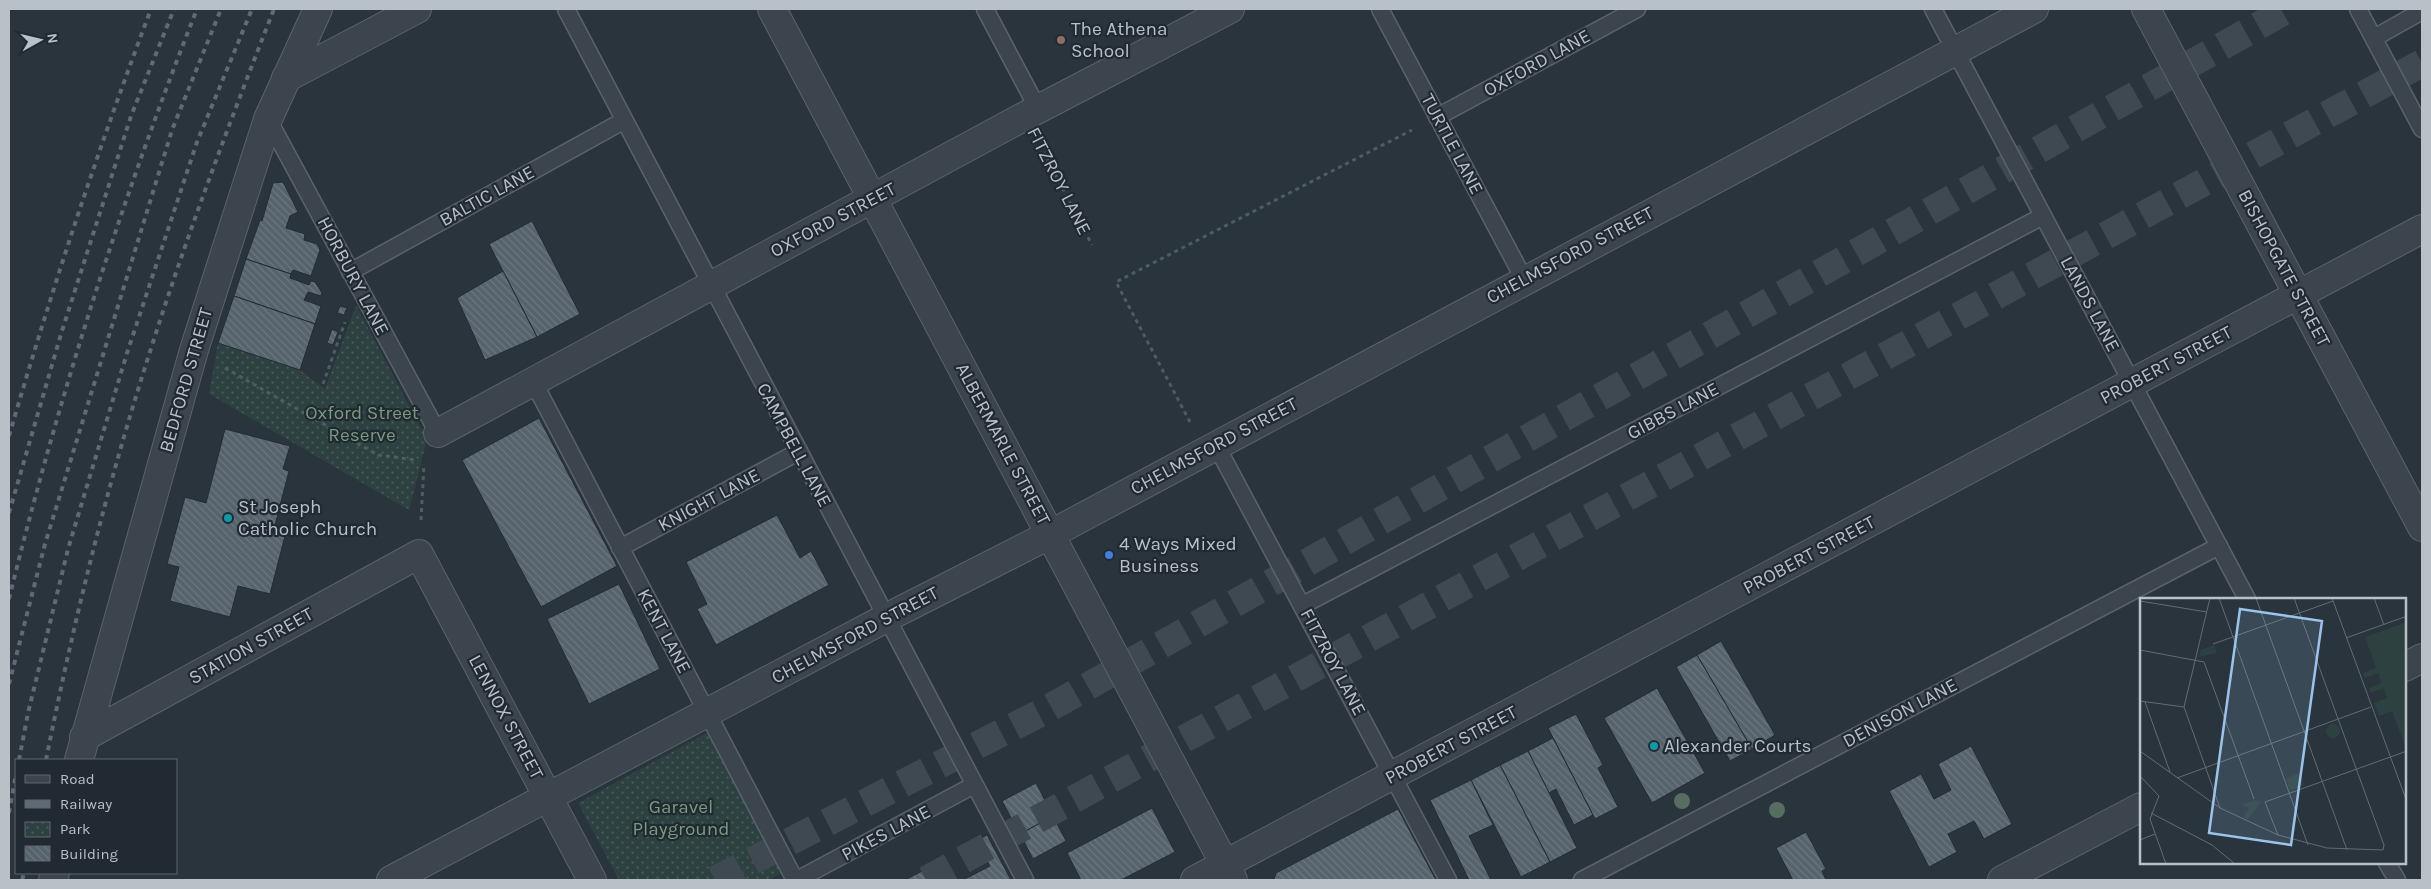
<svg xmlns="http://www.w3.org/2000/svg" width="2431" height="889" font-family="Karla,sans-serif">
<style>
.park{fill:url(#park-dots)}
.building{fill:url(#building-back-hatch);stroke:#232c34}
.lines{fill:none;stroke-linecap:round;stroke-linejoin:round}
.highway-tunnel{stroke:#3e4952;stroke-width:28;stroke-dasharray:28 14;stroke-linecap:butt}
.lane-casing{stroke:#5a636b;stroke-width:19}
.street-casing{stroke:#5a636b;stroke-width:30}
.path{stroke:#4c5e5e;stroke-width:3;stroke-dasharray:4 4;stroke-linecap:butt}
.lane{stroke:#3c454d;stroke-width:16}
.street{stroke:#3c454d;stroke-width:28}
.rail{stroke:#5f6a74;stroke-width:4;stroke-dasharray:5 5;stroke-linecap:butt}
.tree{fill:#566d60}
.education-dot{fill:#8d6e63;stroke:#212a32;stroke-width:2}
.culture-dot{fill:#0f9aa8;stroke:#212a32;stroke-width:2}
.shop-dot{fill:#3f7fe0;stroke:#212a32;stroke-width:2}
.labels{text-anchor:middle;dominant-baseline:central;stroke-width:4.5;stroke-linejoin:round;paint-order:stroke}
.poi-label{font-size:19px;fill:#b8c0c8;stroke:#212a32;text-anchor:start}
.street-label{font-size:19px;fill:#b8c0c8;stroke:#212a32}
.park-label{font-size:19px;fill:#7a9b7d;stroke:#212a32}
.inset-road{fill:none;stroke:#626c75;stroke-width:1}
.view{fill:#9ac4eb;fill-opacity:0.15;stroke:#9ac4eb;stroke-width:2.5}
.inset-edge{fill:none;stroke:#b8c0c8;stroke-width:2.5}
</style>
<defs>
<pattern id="park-dots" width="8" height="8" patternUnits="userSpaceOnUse" patternTransform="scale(1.25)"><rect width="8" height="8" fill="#2d4240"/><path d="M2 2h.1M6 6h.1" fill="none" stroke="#495c5a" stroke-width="1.8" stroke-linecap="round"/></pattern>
<pattern id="building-back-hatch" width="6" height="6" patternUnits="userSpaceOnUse" patternTransform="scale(1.25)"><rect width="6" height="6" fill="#56626c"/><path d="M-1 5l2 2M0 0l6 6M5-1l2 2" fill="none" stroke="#6c7780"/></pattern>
</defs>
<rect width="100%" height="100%" fill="#29343d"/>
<g class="park">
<polygon points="356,305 427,440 409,510 209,394 218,343 300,370 325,389"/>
<polygon points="707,733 782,873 769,880 619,880 578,803"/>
</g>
<g class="building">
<polygon points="283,182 298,212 290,216 286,228 305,234 304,240 317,244 320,250 311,276 293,270 291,274 246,259 260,220 262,221 273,183"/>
<polygon points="532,221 580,314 537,337 489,244"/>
<polygon points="246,259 291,274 290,278 309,285 311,281 315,282 322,293 321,296 308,292 304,300 321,306 315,324 234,296"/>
<polygon points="503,271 537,337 485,360 457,298"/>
<polygon points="234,296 315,324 300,370 218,343"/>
<polygon points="340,306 347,308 344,315 337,313"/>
<polygon points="332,329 338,332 333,345 327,343"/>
<polygon points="539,418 617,566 541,607 462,460"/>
<polygon points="225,429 290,446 283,469 289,471 273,533 285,536 270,594 238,586 230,617 170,601 179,567 167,564 185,497 206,503"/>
<polygon points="777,515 800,558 811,551 829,585 716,645 697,609 707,604 686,562"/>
<polygon points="619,584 660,669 589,704 547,619"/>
<polygon points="1721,641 1775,735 1752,749 1697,655"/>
<polygon points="1697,655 1752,749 1730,761 1676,667"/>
<polygon points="1657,688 1705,773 1652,803 1604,718"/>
<polygon points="1576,714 1603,765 1598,768 1618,807 1595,819 1548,728"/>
<polygon points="1553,738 1593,815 1574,825 1556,789 1549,793 1528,751"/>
<polygon points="1971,746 2012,824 1984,839 1974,821 1948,834 1957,852 1929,867 1889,791 1921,774 1934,799 1951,790 1938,764"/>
<polygon points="1528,751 1577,848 1550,862 1500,765"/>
<polygon points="1500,765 1550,862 1521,877 1471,780"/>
<polygon points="1471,780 1493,825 1469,836 1491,880 1469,880 1430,800"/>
<polygon points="1036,783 1053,816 1020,834 1002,801"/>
<polygon points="1152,808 1175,852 1121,880 1081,880 1067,853"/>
<polygon points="1398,809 1436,880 1274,880 1276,873"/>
<polygon points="1053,816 1066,841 1033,859 1020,834"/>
<polygon points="1806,832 1826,869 1822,871 1826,880 1793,880 1776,848"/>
<polygon points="987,835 1011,880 963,880 990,866 976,841"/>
<polygon points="928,868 935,880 905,880"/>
</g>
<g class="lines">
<g class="highway-tunnel">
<polyline points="715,880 1044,711 2288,9"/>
<polyline points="926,880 2422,63"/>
</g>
<defs>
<g id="lane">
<polyline points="566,9 1025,880"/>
<polyline points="985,9 1038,109"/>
<polyline points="1380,9 1524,279"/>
<polyline points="1933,9 2247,599"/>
<polyline points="2358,9 2422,129"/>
<polyline points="2374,38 2422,11"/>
<polyline points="1437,117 1637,9"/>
<polyline points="268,119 438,433"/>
<polyline points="350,272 623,121"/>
<polyline points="533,381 795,880"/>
<polyline points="1216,445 1448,880"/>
<polyline points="620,548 798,452"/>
<polyline points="1303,605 2043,216"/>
<polyline points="2387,863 2397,880"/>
<polyline points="797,880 974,785"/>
<polyline points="1582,880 2219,546"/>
</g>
<g id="street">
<polyline points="772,9 1233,880"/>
<polyline points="2146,9 2422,527"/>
<polyline points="286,78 417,9"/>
<polyline points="438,433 1025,116 1230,9"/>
<polyline points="2405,667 2422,658"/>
<polyline points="84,737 419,554 592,880"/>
<polyline points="79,760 194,350 268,119 318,9"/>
<polyline points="53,880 55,873"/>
<polyline points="391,880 886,618 1051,534 2034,9"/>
<polyline points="1195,880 2422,229"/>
<polyline points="2002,880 2141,807"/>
</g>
</defs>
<use href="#lane" class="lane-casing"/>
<use href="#street" class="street-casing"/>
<g class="path">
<polyline points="1040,145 1092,245"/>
<polyline points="225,368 378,455 416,460"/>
<polyline points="323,384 345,322"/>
<polyline points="1190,422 1116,282 1412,130"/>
<polyline points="421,520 424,464"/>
</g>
<use href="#lane" class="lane"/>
<use href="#street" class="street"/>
<g class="rail">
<path d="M9,436C51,292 98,149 151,9"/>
<polyline points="9,513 61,334 131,116 174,9"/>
<path d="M9,599C58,399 121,201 197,9"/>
<polyline points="9,684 45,544 172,130 221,9"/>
<polyline points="19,760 28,713 68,549 127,353 197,142 252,9"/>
<path d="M46,760C73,625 106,489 148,358C185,240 229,124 274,9"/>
<polyline points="9,813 16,774"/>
<polyline points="22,880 24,873"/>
</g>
</g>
<g class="tree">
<circle cx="1682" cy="801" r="8"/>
<circle cx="1777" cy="810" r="8"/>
</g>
<circle class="education-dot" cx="1061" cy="40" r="5"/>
<g class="culture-dot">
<circle cx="228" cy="518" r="5"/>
<circle cx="1654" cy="746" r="5"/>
</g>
<circle class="shop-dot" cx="1109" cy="555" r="5"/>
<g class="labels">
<g class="poi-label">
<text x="1071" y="29">The Athena<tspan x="1071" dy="22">School</tspan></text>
<text x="238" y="507">St Joseph<tspan x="238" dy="22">Catholic Church</tspan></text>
<text x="1119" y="544">4 Ways Mixed<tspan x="1119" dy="22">Business</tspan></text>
<text x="1664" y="746">Alexander Courts</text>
</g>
<g class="street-label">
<text transform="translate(1537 63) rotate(-29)">OXFORD LANE</text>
<text transform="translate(1452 144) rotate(62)">TURTLE LANE</text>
<text transform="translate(1059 181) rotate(63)">FITZROY LANE</text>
<text transform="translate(487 196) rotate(-29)">BALTIC LANE</text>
<text transform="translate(833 220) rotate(-28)">OXFORD STREET</text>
<text transform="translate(1570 255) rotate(-28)">CHELMSFORD STREET</text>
<text transform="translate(2284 268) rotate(62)">BISHOPGATE STREET</text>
<text transform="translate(353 276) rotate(62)">HORBURY LANE</text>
<text transform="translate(2090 304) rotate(62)">LANDS LANE</text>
<text transform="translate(2166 365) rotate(-28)">PROBERT STREET</text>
<text transform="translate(186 380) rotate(-74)">BEDFORD STREET</text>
<text transform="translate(1673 411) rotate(-28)">GIBBS LANE</text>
<text transform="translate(1003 444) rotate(62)">ALBERMARLE STREET</text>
<text transform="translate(794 445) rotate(62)">CAMPBELL LANE</text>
<text transform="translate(1214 446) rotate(-28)">CHELMSFORD STREET</text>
<text transform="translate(709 500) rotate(-28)">KNIGHT LANE</text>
<text transform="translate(1809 555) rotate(-28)">PROBERT STREET</text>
<text transform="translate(664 631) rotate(62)">KENT LANE</text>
<text transform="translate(855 635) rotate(-28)">CHELMSFORD STREET</text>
<text transform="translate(251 646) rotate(-29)">STATION STREET</text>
<text transform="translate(1333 662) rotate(62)">FITZROY LANE</text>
<text transform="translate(1900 713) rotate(-28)">DENISON LANE</text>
<text transform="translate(506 717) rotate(62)">LENNOX STREET</text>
<text transform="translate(1451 745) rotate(-28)">PROBERT STREET</text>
<text transform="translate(886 833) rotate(-28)">PIKES LANE</text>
</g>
<g class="park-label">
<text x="362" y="413">Oxford Street<tspan x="362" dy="22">Reserve</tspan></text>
<text x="681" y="807">Garavel<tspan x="681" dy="22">Playground</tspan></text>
</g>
</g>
<g transform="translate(2140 598)">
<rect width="266" height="266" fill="#29343d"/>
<path d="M267,24V151H266L252,113L239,118L234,105L247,100L243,90L231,95L229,90L241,85L238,75L225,80L223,75L236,70L225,39ZM74,47L77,55L59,59L61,52ZM186 133a7 7 0 1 1 14 0a7 7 0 1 1-14 0ZM160,175L164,187L150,193L146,180ZM115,202L121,204L108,221L103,220L109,210L102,207Z" fill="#2d4240"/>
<path class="inset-road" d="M79,0L168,247M116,0L207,252M192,0L267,204M234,0L244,27M0,3L67,14M206,40L267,18M73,46L193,3M0,52L64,64L114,201M0,103L44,109M5,104L30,174M44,109L70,0M44,109L80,210M0,153L80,210L138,237L187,250L243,252L244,247L154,0M0,178L19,198L10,221L26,266M37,180L231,109M11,215L72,247L95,266M138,237L125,204L267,153M0,242L15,236"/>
<path class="view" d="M100,11L182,23L151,247L69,235Z"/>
<rect width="266" height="266" class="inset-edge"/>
</g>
<rect width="2431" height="889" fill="none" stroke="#b8c0c8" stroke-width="20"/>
<rect x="15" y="759" width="162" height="115" fill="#212a32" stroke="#5d666e"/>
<rect x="25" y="775" width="25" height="8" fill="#3c454d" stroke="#5d666e"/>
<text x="60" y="784" font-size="15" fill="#b8c0c8">Road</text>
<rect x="25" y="800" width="25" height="8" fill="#5f6a74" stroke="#5d666e"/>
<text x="60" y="809" font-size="15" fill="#b8c0c8">Railway</text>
<rect x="25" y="822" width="25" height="15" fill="url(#park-dots)" stroke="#5d666e"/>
<text x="60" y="834" font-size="15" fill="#b8c0c8">Park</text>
<rect x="25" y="846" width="25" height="15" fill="url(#building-back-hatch)" stroke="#5d666e"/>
<text x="60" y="859" font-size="15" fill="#b8c0c8">Building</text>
<g transform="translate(40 40) rotate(82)" stroke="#212a32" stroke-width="4" paint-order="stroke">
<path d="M0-4L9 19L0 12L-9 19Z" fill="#b8c0c8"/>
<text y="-8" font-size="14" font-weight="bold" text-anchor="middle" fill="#b8c0c8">N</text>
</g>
</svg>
